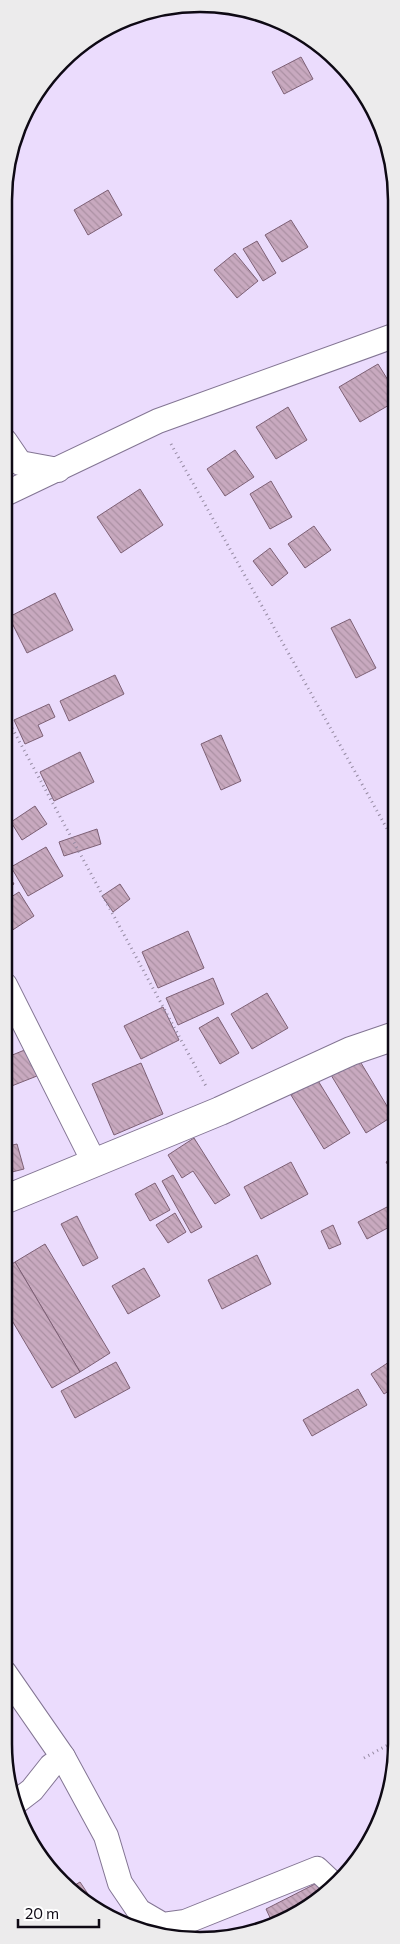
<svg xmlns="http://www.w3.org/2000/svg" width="400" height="1944" font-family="Commissioner,sans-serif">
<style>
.building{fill:url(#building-back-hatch);stroke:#7d6075}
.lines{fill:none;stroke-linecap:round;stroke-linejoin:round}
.minor-casing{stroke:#837593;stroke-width:26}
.secondary-casing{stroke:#837593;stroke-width:30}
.path{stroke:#968ba3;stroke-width:3;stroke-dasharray:1 4;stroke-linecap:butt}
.minor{stroke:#fff;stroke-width:24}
.secondary{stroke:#fff;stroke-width:28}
.rim{fill:none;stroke:#0e0914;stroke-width:2.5}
</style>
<defs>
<pattern id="building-back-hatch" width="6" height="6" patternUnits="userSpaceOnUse" patternTransform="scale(1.25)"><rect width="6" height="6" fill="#c8a9bf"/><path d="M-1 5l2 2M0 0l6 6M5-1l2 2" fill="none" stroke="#ab90a3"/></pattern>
</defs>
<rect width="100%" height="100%" fill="#ebdcfd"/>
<g class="building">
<polygon points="301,57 313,79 284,94 272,72"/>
<polygon points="108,190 122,215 88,235 74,210"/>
<polygon points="291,220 308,247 282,262 265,235"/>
<polygon points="257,241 276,273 263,281 243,249"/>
<polygon points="235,253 258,281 237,298 214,270"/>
<polygon points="378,364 396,393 396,401 360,422 339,387"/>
<polygon points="288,407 307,440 276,459 256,427"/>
<polygon points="235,450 254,477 225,496 207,469"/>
<polygon points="271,481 292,517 270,529 250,494"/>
<polygon points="140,489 163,525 121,553 97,517"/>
<polygon points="314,526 331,550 305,568 288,544"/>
<polygon points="270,548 288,573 272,586 253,561"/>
<polygon points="55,593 73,630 27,653 9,617"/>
<polygon points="350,619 376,668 356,678 331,628"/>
<polygon points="115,675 124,694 69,721 60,701"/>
<polygon points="49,704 55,717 38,725 43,736 25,744 14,720"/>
<polygon points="221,735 241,781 221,790 201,744"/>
<polygon points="80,752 94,782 54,801 40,772"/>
<polygon points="35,806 47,824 22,840 11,822"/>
<polygon points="97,829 101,844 64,856 59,842"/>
<polygon points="46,847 63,876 28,896 11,867"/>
<polygon points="5,869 14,884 5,891"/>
<polygon points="120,884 130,899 113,912 102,896"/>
<polygon points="19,892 34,916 5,935 5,893 8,899"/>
<polygon points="188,931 204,968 158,988 142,952"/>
<polygon points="213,978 224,1004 178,1025 166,998"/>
<polygon points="267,993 288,1028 252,1049 231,1014"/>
<polygon points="163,1007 179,1040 141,1059 124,1026"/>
<polygon points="218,1017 239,1053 220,1064 199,1028"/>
<polygon points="32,1047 42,1074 4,1089 4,1071 10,1069 5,1058"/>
<polygon points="358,1058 393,1116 366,1133 331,1075"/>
<polygon points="141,1063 163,1114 114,1135 92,1084"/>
<polygon points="317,1079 350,1133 324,1149 291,1095"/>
<polygon points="194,1138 230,1195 215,1204 193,1171 182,1178 168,1155"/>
<polygon points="17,1144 24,1169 4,1174 4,1147"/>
<polygon points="395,1157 395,1177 386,1162"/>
<polygon points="291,1162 308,1194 261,1219 244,1187"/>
<polygon points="173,1175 202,1227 191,1233 162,1181"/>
<polygon points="155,1183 170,1210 150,1221 135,1194"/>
<polygon points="387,1207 395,1224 367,1239 358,1222"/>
<polygon points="175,1213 186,1232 168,1243 156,1225"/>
<polygon points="77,1216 98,1258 83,1266 61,1224"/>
<polygon points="333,1225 341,1244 329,1249 321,1231"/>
<polygon points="45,1244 110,1353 80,1372 15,1262"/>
<polygon points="257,1255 271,1284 222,1309 208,1280"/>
<polygon points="15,1262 80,1372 52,1388 4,1307 4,1269"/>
<polygon points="144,1268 160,1296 128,1314 112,1286"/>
<polygon points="395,1358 395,1387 384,1394 371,1374"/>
<polygon points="116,1362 130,1388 75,1418 61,1391"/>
<polygon points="358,1389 367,1405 312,1436 303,1420"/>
<polygon points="80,1882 96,1906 70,1888"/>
<polygon points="317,1883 323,1895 273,1924 266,1909"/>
</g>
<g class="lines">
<defs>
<g id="minor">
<polyline points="5,441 20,463 58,470"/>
<polyline points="5,494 158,421 396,335"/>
<polyline points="5,985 94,1162"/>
<polyline points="4,1672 63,1757 106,1836 120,1883 139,1911 163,1925 185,1922 317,1869 334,1885"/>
<polyline points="15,1803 32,1790 51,1766 63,1757"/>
</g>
<polyline id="secondary" points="4,1200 220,1111 351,1051 395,1036"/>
</defs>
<use href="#minor" class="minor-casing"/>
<use href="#secondary" class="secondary-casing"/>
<g class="path">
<polyline points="171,444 395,843"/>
<polyline points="5,715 207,1088"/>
<polyline points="364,1758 395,1741"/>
</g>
<use href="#minor" class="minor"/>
<use href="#secondary" class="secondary"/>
</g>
<path d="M0 0H400V1944H0ZM200 12H200A188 188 0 0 1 388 200V1744A188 188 0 0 1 200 1932H200A188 188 0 0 1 12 1744V200A188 188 0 0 1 200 12Z" fill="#ecebec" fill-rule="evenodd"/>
<path class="rim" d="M200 12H200A188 188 0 0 1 388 200V1744A188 188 0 0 1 200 1932H200A188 188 0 0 1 12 1744V200A188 188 0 0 1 200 12Z"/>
<path d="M18 1919v8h81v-8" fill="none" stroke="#0e0914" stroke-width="2.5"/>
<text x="25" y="1919" font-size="15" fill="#0e0914" stroke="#ffffff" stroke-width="4" paint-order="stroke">20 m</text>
</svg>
